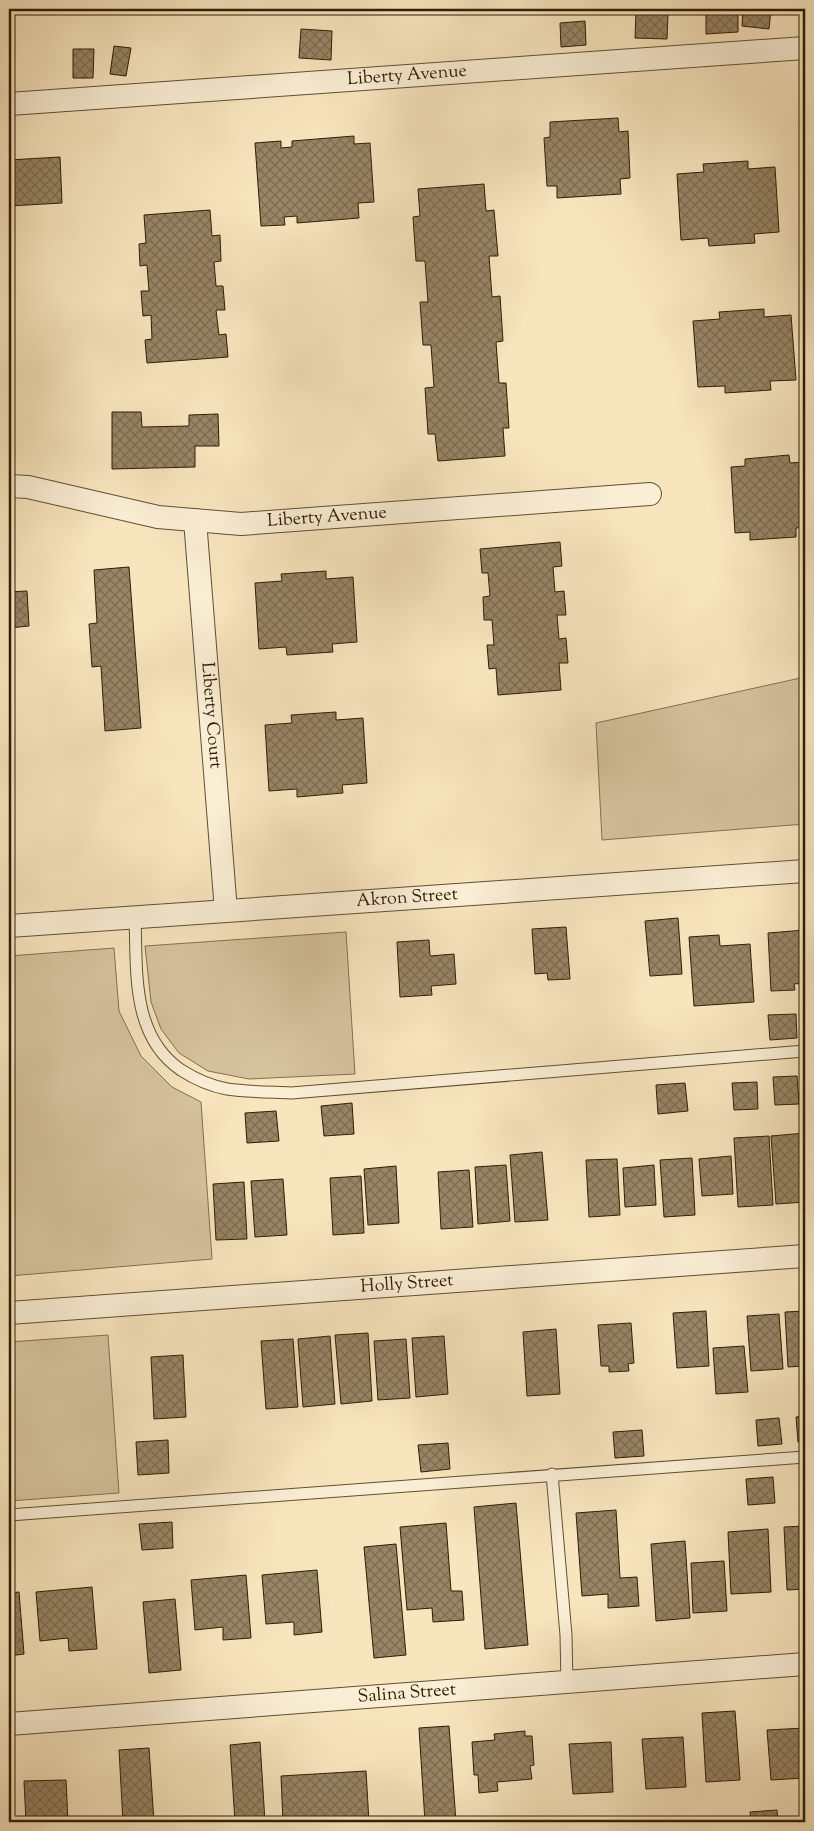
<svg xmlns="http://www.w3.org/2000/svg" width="814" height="1831" font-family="'Sorts Mill Goudy',serif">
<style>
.green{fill:#d5c39e;stroke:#827051}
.building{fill:url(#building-cross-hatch);stroke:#2f1d04}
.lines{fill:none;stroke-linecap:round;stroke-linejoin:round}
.service-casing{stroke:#614f32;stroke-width:13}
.minor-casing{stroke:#614f32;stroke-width:24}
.service{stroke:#faeed5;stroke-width:11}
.minor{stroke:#faeed5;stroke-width:22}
.labels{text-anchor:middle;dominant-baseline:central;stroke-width:5;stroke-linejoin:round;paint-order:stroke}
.street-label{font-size:18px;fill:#2f1d04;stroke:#faeed5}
</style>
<defs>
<pattern id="building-cross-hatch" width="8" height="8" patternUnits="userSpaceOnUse" patternTransform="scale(1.25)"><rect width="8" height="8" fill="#978565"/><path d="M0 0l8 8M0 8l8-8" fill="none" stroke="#7c6c51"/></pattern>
</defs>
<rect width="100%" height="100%" fill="#f7e5be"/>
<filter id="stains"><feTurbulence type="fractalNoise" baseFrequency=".004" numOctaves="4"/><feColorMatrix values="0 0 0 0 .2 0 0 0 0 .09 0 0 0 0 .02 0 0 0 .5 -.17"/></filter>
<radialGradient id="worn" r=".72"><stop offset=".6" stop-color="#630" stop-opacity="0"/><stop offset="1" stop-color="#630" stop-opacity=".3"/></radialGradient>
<g class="green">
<polygon points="805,677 805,824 602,840 596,723"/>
<polygon points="346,932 355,1074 249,1079 208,1071 179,1053 161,1029 151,1002 145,946"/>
<polygon points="114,948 119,1011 141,1056 172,1087 201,1102 212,1259 9,1276 9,956"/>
<polygon points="108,1335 119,1493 9,1501 9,1342"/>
</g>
<g class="building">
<polygon points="706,9 738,9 738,32 706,34"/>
<polygon points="743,9 771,9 769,29 742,26"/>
<polygon points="636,13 668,14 667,39 635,38"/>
<polygon points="585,21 586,45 561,47 560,23"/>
<polygon points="301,29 332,31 331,60 299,58"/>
<polygon points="114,46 131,48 126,76 110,74"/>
<polygon points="73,49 94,49 93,78 73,78"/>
<polygon points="618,118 619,132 628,131 630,178 620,179 621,194 557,198 557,186 547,186 544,138 550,137 550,122"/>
<polygon points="354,136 354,144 370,143 374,202 358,203 359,218 297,223 297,216 284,217 285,225 261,226 255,143 281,141 281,148 292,147 292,141"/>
<polygon points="60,157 62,203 9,206 9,160"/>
<polygon points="748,161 748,169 775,167 779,232 754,234 755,243 709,246 708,238 681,240 677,174 704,172 703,164"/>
<polygon points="484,184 486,211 494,210 498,256 489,256 492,297 500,296 503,341 496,342 499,383 506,383 509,428 503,428 505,456 438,461 435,434 428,434 425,388 434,387 431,345 423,345 420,302 428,302 425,261 416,261 413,217 420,216 418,189"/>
<polygon points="210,210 212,236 220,235 221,261 214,262 216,286 223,286 225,310 216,310 219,335 226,334 228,357 147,363 145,340 152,339 151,315 143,316 141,291 149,291 147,265 140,266 139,244 146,243 144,215"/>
<polygon points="764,309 764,317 791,315 796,380 770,381 771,390 725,393 725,386 698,387 693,321 720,319 719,312"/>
<polygon points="112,412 141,412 142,427 189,426 189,415 218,414 219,446 195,446 195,467 112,469"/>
<polygon points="789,455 790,463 805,462 805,527 796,528 796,537 750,540 750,532 735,533 731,467 745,466 745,459"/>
<polygon points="560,542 562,566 553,567 555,592 564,591 566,615 557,615 559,639 566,638 568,663 559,663 561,690 498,695 496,668 489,669 487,645 494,645 492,620 484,620 483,597 490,596 488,573 482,573 480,549"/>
<polygon points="129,567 141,728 105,731 101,666 92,667 89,624 97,623 94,570"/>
<polygon points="326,571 326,579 353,577 357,642 332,644 333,652 287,655 286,647 259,649 255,583 282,581 281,574"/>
<polygon points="27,591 29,626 9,628 9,592"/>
<polygon points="336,712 336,720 363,718 367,783 342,785 343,793 297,797 297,789 269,791 265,725 292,723 291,715"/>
<polygon points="678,918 682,974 650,976 645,921"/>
<polygon points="566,927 570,979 548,980 547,973 535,974 532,929"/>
<polygon points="805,930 805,983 794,984 795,990 771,991 768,933"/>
<polygon points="719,935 720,946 750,944 754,1002 694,1006 689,937"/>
<polygon points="429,940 430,956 454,954 456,984 431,986 432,995 400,997 397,942"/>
<polygon points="796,1014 797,1038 770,1040 768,1015"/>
<polygon points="797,1076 799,1104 775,1105 773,1077"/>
<polygon points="757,1082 758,1109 734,1110 732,1083"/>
<polygon points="685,1083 688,1111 658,1114 656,1085"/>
<polygon points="352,1103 354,1134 324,1136 321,1106"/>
<polygon points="276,1111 279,1141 247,1143 245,1113"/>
<polygon points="805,1133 805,1202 776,1204 771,1136"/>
<polygon points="769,1136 773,1205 738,1207 734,1138"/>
<polygon points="542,1152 548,1220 515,1222 510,1155"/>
<polygon points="731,1156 733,1194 702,1196 699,1159"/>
<polygon points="692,1158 695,1215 664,1217 660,1160"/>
<polygon points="617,1159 620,1215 589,1217 586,1160"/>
<polygon points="506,1165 510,1221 478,1224 475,1167"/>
<polygon points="654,1165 656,1205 625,1207 623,1168"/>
<polygon points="396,1166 399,1223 368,1225 364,1169"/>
<polygon points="469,1170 473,1227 441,1229 438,1172"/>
<polygon points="361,1176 364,1233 333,1235 330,1178"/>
<polygon points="283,1179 287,1235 255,1237 251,1181"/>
<polygon points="244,1182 247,1239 216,1240 213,1184"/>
<polygon points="706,1311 709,1366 677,1368 673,1313"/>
<polygon points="805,1311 805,1366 788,1367 785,1312"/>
<polygon points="779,1314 783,1369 751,1371 747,1316"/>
<polygon points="631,1323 634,1363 628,1364 629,1371 609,1372 609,1366 601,1366 598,1325"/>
<polygon points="556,1329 560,1394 527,1396 523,1332"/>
<polygon points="368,1333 372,1401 341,1404 335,1335"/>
<polygon points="330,1336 335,1404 303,1407 298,1339"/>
<polygon points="444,1336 448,1394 416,1397 412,1338"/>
<polygon points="293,1339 298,1407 266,1409 261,1341"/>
<polygon points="406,1339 410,1398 378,1400 374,1341"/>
<polygon points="744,1346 748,1392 716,1394 713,1348"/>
<polygon points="183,1355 186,1417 154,1419 151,1357"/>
<polygon points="805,1416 805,1442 798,1442 796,1417"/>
<polygon points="779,1418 782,1444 758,1446 756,1420"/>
<polygon points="642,1430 644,1456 615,1458 613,1432"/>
<polygon points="168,1440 169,1473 138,1475 136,1442"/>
<polygon points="448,1443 450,1469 421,1472 418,1445"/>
<polygon points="773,1477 775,1503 748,1505 746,1479"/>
<polygon points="516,1503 528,1645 485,1649 474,1507"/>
<polygon points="616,1510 620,1578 637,1577 639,1606 608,1608 608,1594 582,1596 576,1513"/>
<polygon points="172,1522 173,1548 142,1550 139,1524"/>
<polygon points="446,1523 451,1591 462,1591 464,1620 433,1622 432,1608 407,1610 400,1527"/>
<polygon points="805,1526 805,1589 787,1590 784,1527"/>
<polygon points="768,1529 771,1592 731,1594 728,1532"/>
<polygon points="685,1541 690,1618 656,1621 651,1544"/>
<polygon points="396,1544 406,1655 374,1658 364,1547"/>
<polygon points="724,1561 727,1611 693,1613 691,1563"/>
<polygon points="317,1570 322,1632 294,1635 294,1622 266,1624 262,1575"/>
<polygon points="246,1575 251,1638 223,1640 223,1627 195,1630 191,1580"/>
<polygon points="92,1587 97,1649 69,1651 68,1638 40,1641 36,1592"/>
<polygon points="19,1592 24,1654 9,1656 9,1593"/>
<polygon points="175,1599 181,1670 149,1673 143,1602"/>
<polygon points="735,1711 740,1780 706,1782 702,1713"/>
<polygon points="449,1726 456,1822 425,1822 419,1728"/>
<polygon points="805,1728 805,1778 771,1780 767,1730"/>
<polygon points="525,1731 525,1736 532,1736 534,1765 530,1766 532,1779 497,1782 498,1791 479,1793 478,1775 474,1775 472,1742 495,1740 494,1734"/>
<polygon points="683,1737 686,1787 646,1789 642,1739"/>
<polygon points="260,1742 265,1822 235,1822 230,1745"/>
<polygon points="611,1742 613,1792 573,1794 569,1744"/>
<polygon points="149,1748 154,1822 123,1822 119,1750"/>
<polygon points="366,1771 369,1822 283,1822 281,1776"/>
<polygon points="66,1780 68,1822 26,1822 24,1781"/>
<polygon points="777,1810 778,1822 751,1822 750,1812"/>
</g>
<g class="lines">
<defs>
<g id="service">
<path d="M135,917C137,971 131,1036 181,1070C195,1079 211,1086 227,1089C248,1092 270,1092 291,1093L805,1051"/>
<polyline points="552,1474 566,1635 567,1683"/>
<polyline points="9,1515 805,1457"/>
</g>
<g id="minor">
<path id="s1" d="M9,104L805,48"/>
<path id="s2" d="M9,486L28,487L158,517L241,524L650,494"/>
<path id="s3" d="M195,520L226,911"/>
<path id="s4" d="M9,926L805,871"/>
<path id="s5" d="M9,1313L805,1256"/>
<path id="s6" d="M9,1724L805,1664"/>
</g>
</defs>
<use href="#service" class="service-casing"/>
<use href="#minor" class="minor-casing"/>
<use href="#service" class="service"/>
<use href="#minor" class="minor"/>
</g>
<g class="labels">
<g class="street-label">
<text stroke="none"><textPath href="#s1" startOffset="399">Liberty Avenue</textPath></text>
<text stroke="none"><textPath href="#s2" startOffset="322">Liberty Avenue</textPath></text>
<text stroke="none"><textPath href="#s3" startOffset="196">Liberty Court</textPath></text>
<text stroke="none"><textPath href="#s4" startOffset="399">Akron Street</textPath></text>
<text stroke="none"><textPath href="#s5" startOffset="399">Holly Street</textPath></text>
<text stroke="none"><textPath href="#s6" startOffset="399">Salina Street</textPath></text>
</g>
</g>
<rect width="814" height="1831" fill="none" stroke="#f7e5be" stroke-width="30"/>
<rect x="10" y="10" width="794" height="1811" fill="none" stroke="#2f1d04" stroke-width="2.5"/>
<rect x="15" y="15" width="784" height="1801" fill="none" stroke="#2f1d04"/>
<rect width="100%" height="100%" filter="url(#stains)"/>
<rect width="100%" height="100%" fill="url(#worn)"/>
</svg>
